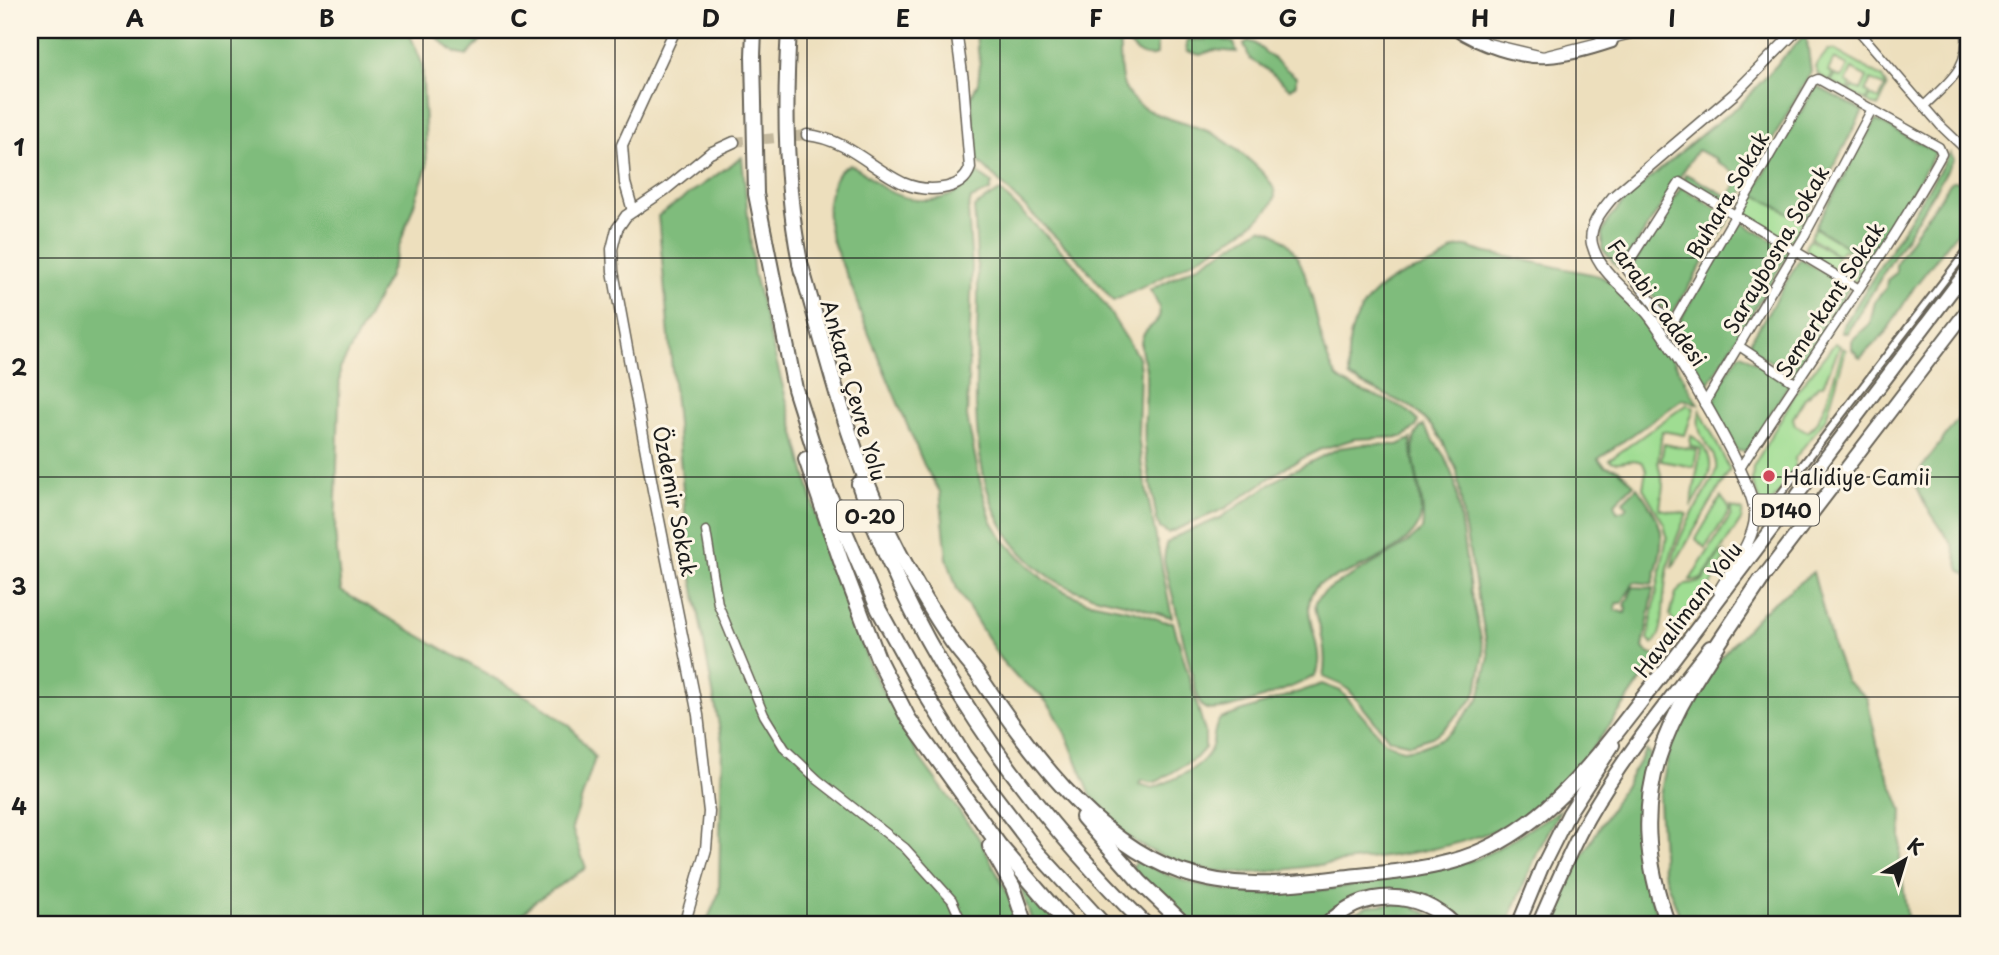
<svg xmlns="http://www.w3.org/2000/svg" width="1999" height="955" font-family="'Playpen Sans',sans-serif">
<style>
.green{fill:#9fdd92;stroke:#5e7c57;stroke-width:2}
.forest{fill:#7fbc7c;stroke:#4e6c4c;stroke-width:2}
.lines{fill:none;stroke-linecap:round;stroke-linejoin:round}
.tertiary-tunnel{stroke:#c3b89d;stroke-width:10;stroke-dasharray:10 5;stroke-linecap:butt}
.pedestrian-casing{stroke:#656054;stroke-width:10}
.minor-casing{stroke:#656054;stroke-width:11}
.tertiary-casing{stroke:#656054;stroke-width:13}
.trunk-casing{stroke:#656054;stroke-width:16}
.motorway-casing{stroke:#656054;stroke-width:18}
.pedestrian{stroke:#fff;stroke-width:6}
.minor{stroke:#fff;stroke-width:8}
.tertiary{stroke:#fff;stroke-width:10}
.trunk{stroke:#fff;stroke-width:12}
.motorway{stroke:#fff;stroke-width:14}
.grid{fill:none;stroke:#1c1c1c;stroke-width:2;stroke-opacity:0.55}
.poi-dot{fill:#d1495b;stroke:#fcf5e5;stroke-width:2.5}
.labels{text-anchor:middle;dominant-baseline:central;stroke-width:6;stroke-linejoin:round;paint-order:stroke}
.shield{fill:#fcf5e5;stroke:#5f5d58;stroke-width:2}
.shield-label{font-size:19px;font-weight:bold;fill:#1c1c1c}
.street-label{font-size:21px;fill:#1c1c1c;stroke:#fcf5e5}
.poi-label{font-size:21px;fill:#1c1c1c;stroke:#fcf5e5;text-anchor:start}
.neatline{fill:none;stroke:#1c1c1c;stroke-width:2.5}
.grid-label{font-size:23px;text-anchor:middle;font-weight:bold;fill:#1c1c1c}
</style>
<rect width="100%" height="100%" fill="#fcf5e5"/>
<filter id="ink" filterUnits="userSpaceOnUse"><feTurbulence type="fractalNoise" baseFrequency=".0143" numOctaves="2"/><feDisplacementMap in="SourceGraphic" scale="14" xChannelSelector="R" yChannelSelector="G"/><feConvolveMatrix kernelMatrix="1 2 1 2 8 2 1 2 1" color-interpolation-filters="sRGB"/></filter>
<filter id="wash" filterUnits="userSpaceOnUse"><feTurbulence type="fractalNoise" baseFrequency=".00686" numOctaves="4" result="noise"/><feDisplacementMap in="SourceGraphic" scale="28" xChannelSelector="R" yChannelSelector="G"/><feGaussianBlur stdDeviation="1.57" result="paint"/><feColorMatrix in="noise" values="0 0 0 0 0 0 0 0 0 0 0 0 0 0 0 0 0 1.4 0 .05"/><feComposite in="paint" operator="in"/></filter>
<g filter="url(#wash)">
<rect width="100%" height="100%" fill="#eddfbd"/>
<g class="green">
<polygon points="1828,50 1834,50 1882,77 1887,88 1878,107 1867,102 1870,95 1879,99 1885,87 1871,80 1865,92 1869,94 1866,101 1850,92 1853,87 1861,90 1867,77 1852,69 1846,82 1851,85 1848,91 1831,82 1835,75 1842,78 1848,66 1834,59 1828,71 1833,74 1829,81 1818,74 1815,67"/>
<polygon points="1753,193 1804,222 1794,239 1784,240 1743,214"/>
<polygon points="1815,228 1870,261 1861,276 1851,263 1853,256 1849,251 1843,250 1838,255 1810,237"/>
<polygon points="1809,239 1837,256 1837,261 1843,266 1850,264 1860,277 1856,282 1811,256 1805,247"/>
<path d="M1835,343L1840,346L1823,385H1819L1805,398L1793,418L1795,425L1808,432C1825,419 1835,370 1843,348L1846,350L1826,418L1795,458V472L1765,511L1752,482L1753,467L1798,389Z"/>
<path d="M1687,404L1694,408L1685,435L1662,431L1658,462L1663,485L1660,509L1687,514C1670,550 1665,572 1663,612C1662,623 1661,636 1653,644L1648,639L1667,536L1664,524L1643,488L1646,470L1643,463C1632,455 1618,467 1609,460Z"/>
<path d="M1700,410L1730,470L1672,568C1674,542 1691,517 1704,494C1708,487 1714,479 1716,470C1719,448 1692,442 1700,410Z"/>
<path d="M1691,435C1724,460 1708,479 1691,507L1701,449L1690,446Z"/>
<polygon points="1664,444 1697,450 1694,467 1661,461"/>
<polygon points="1721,497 1728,506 1729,512 1705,548 1696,539"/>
<polygon points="1731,507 1743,511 1741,520 1703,577 1700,580 1690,580 1731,515"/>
<path d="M1725,552C1719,582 1694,607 1677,631L1670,615L1676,593L1686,584L1702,582L1720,554Z"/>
</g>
<g class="forest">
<polygon points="30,30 408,30 422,63 427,167 388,278 340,369 335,532 341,591 538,703 571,727 595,758 572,828 586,868 534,902 512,925 30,925"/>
<polygon points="428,30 490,30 467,56 455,53"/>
<path d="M975,30H1116C1125,51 1114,77 1130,96C1147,118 1187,121 1212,133C1227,141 1275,176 1275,195C1275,225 1140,289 1113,301L1082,263L976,159L971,97L978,83L980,64Z"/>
<path d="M1118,30H1136L1142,36L1153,37L1157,43V55C1138,62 1128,42 1118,30Z"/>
<polygon points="1806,33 1811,72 1736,205 1730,206 1683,179 1686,174 1729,197 1740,176 1716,161 1717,159 1697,150 1621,268 1618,268 1602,249 1602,234 1609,219 1627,198 1708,129 1740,105"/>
<polygon points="1219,39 1234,43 1237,52 1214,50 1200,55 1187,51 1186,42 1188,40"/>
<polygon points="1248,41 1254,43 1296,77 1296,84 1290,89 1269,71 1250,59 1244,44"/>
<polygon points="1816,86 1863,111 1804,222 1753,193"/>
<polygon points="1876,120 1936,152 1870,261 1815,227"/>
<polygon points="1950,153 1954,159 1847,333 1842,333 1842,328"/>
<polygon points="742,157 754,275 822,537 870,666 919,757 979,838 1015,908 1018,925 705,925 719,893 722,742 690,567 658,216"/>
<path d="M850,165C863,169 873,182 885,189C915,207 959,204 976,172L992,183L990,191L971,199L968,210L972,267L967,417L980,481L991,520L1003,539L1020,557L1043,579L1062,590L1085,601L1135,611L1163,621L1173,622L1205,732V748L1196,758L1158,781L1151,783L1141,780L1139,784L1153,788C1173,780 1206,767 1212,746C1215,736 1213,728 1220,719L1322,684L1341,691L1386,743L1403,750L1421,747L1443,738L1452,731L1479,699L1489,656L1464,524L1457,471L1442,440L1432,427L1413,408L1350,378C1341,333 1362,292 1404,274C1415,269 1429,267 1439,261C1449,255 1453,245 1466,247C1473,248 1480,252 1487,253C1517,258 1546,265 1576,271C1584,273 1595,274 1602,277C1643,299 1676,365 1698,404L1683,399L1598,459L1606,466L1618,469L1634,484L1615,503L1617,512L1624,510L1627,506L1623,501L1637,487C1668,531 1665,534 1653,584L1634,582L1622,603H1617L1615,610L1625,613L1627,608L1625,606L1633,587L1654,588L1643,648L1648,653L1658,656C1629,697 1603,739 1569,776C1561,784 1553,796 1544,803C1480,849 1401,855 1326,864C1283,870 1242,878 1199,868C1165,860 1132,843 1105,821L1108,814L1091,796L1067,737L1053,710L1040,694L1017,678L1000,659L957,589L947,558L940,492L924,465L860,313C850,266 814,234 833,184C836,175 840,168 850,165Z"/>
<polygon points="1952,181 1958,181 1969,189 1969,217 1915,286 1886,332 1860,358 1852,349 1852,340 1870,324 1875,301 1886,288 1887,280 1896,273 1896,265 1899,259 1920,225"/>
<polygon points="1681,187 1731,217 1670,317 1632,271 1632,267"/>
<path d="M1000,191L1072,261L1105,305L1138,357L1140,369L1138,434L1142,468L1172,617C1159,615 1148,609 1136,606C1110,599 1084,596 1060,583C957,525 977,397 978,298C978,268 976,237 974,207Z"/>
<polygon points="1739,221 1790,251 1706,388 1702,387 1671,337 1687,308"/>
<path d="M1261,228C1319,240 1310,338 1337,377C1359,397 1398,396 1418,421L1417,426L1404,437L1354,439L1319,450L1289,465L1226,508L1168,533L1160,528L1157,521C1153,497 1148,472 1145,447C1143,422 1147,396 1146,371C1146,362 1140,353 1141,345C1141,319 1176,330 1150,290L1199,265Z"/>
<polygon points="1800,259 1849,288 1796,377 1747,347"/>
<polygon points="1742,354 1789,384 1750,447 1745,451 1737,451 1714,403 1722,381 1739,355"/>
<polygon points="1969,404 1969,576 1960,570 1953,546 1926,506 1914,481 1915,477"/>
<path d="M1423,425L1445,457L1455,482L1470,588L1484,652L1478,685L1474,698L1444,729L1432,737L1410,744L1389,739L1350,691L1342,685L1323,677C1327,659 1323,640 1319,623C1317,616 1314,609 1316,602C1321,585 1402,555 1422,529C1428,500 1406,457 1416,434C1416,433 1422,426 1423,425Z"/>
<path d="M1411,439C1412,464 1421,489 1421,514C1420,548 1346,573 1319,584C1292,608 1329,646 1315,675C1302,685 1215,719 1203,707C1198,703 1197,693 1195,687L1164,561L1166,544L1177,536L1220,518L1284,475L1339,448L1366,444L1398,445Z"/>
<polygon points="1813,572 1832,643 1846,681 1867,698 1879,752 1902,810 1900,859 1907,916 1899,925 1683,925 1663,872 1659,800 1674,727 1708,671 1763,611"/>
<polygon points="1646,750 1650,754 1640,832 1647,886 1661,925 1550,925 1577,865"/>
<path d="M1560,810L1538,851L1507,925H1460L1390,891L1351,899L1334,909L1318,925H1190L1132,868L1138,860C1221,910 1319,894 1409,874C1430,869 1456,867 1476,859C1505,846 1532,826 1560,810Z"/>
<polygon points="1028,886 1066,925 1033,925 1021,888"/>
<polygon points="1404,902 1450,925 1334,925 1368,906"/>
</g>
</g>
<g filter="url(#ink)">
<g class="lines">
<polyline class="tertiary-tunnel" points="734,142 807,135"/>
<defs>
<g id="pedestrian">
<path d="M1453,30C1478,47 1517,61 1548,59C1569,58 1592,51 1613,44L1615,39"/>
<polyline points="1763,511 1766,512 1773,504 1969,248"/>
</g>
<g id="minor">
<polyline points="1461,30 1488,43 1543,56 1647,30"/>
<polyline points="1592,30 1607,41"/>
<polyline points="1858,30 1940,125 1964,148"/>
<path d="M1924,106C1949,81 1970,69 1966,30"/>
<polyline points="1739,346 1795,383"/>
<polyline points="1704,404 1805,235 1872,109"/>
<path d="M1739,470C1806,364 1881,264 1942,154L1939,147L1818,79L1813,81L1671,326L1627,270V265L1680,182L1859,289"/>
<polyline points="706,531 718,604 764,715 785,749 818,780 905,848 952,900 963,925"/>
</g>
<g id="tertiary">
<path d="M807,135C819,136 831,140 843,146C864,157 882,173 903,183C924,192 962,193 970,168L963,81L956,30"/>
<polyline points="633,211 625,183 622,145 675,30"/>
<polyline points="1755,509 1767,515 1785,511"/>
<path d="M1719,591C1730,571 1756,538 1755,515C1755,481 1672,344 1648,314C1630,292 1599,273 1592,244C1588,226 1602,210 1613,197L1734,94L1797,30"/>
<polyline points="684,925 706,849 709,812 698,715 653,490 613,271 612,249 617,229 626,216 666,189 710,153 734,142"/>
</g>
<g id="trunk">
<polyline points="1755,588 1969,308"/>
<polyline points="1657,681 1969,268"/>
<polyline points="1518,925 1542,867 1569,813 1613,745"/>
<path d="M1538,925C1554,889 1569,852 1588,818C1623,757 1667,702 1710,647"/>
</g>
<g id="motorway">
<polyline points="754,30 753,56 756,194 795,389 827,490 879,610 919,683 964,756 1037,852 1104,925"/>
<path d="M789,30C784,110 785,193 802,272"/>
<path d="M800,263C822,337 840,415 869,487C890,540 918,590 949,637C957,650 968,661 977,673C1027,747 1092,840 1179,871C1233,890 1285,885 1340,878C1376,874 1415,871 1450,862C1546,837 1603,748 1661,675"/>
<polyline points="806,459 842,564 879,661 908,718 999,845 1068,925"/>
<path d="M859,484C915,651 1021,803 1146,925"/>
<polyline points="1083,817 1140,882 1185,925"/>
<polyline points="990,846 1013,887 1026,925"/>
<path d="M1327,925C1362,888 1419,889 1454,925"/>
<path d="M1668,925C1613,775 1682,700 1761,580"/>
</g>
</defs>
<use href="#pedestrian" class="pedestrian-casing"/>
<use href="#minor" class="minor-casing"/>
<use href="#tertiary" class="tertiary-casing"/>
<use href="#trunk" class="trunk-casing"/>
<use href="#motorway" class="motorway-casing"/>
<use href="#pedestrian" class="pedestrian"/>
<use href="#minor" class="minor"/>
<use href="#tertiary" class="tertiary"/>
<use href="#trunk" class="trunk"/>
<use href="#motorway" class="motorway"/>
</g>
</g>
<path class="grid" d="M231,30V925M423,30V925M615,30V925M807,30V925M1000,30V925M1192,30V925M1384,30V925M1576,30V925M1768,30V925M30,258H1969M30,477H1969M30,697H1969"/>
<circle class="poi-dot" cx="1769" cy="476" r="7"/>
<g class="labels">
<g class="shield">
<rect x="1753" y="494.5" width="66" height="31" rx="5"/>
<rect x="837" y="500.5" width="66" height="31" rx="5"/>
</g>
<g class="shield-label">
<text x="1786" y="510">D140</text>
<text x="870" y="516">O-20</text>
</g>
<g class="street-label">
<text transform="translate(1727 194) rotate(-60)">Buhara Sokak</text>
<text transform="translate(1775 249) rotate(-60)">Saraybosna Sokak</text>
<text transform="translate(1829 299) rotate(-57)">Semerkant Sokak</text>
<text transform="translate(1658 302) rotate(54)">Farabi Caddesi</text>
<text transform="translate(855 390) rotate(74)">Ankara Çevre Yolu</text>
<text transform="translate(676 501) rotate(79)">Özdemir Sokak</text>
<text transform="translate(1687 609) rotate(-53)">Havalimanı Yolu</text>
</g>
<g class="poi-label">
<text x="1783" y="476">Halidiye Camii</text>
</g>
</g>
<rect width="1999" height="955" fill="none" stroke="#fcf5e5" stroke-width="77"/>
<g transform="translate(1905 860) rotate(38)" stroke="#fcf5e5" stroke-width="5" paint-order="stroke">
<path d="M0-5L12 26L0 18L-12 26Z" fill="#1c1c1c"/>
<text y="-10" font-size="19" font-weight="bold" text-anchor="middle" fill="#1c1c1c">K</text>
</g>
<rect x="38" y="38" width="1922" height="878" class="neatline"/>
<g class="grid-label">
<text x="135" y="27">A</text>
<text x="327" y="27">B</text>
<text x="519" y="27">C</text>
<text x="711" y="27">D</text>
<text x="903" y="27">E</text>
<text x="1096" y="27">F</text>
<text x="1288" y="27">G</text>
<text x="1480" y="27">H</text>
<text x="1672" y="27">I</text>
<text x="1864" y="27">J</text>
<text x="19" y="156">1</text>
<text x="19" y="376">2</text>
<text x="19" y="595">3</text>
<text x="19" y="815">4</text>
</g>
</svg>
